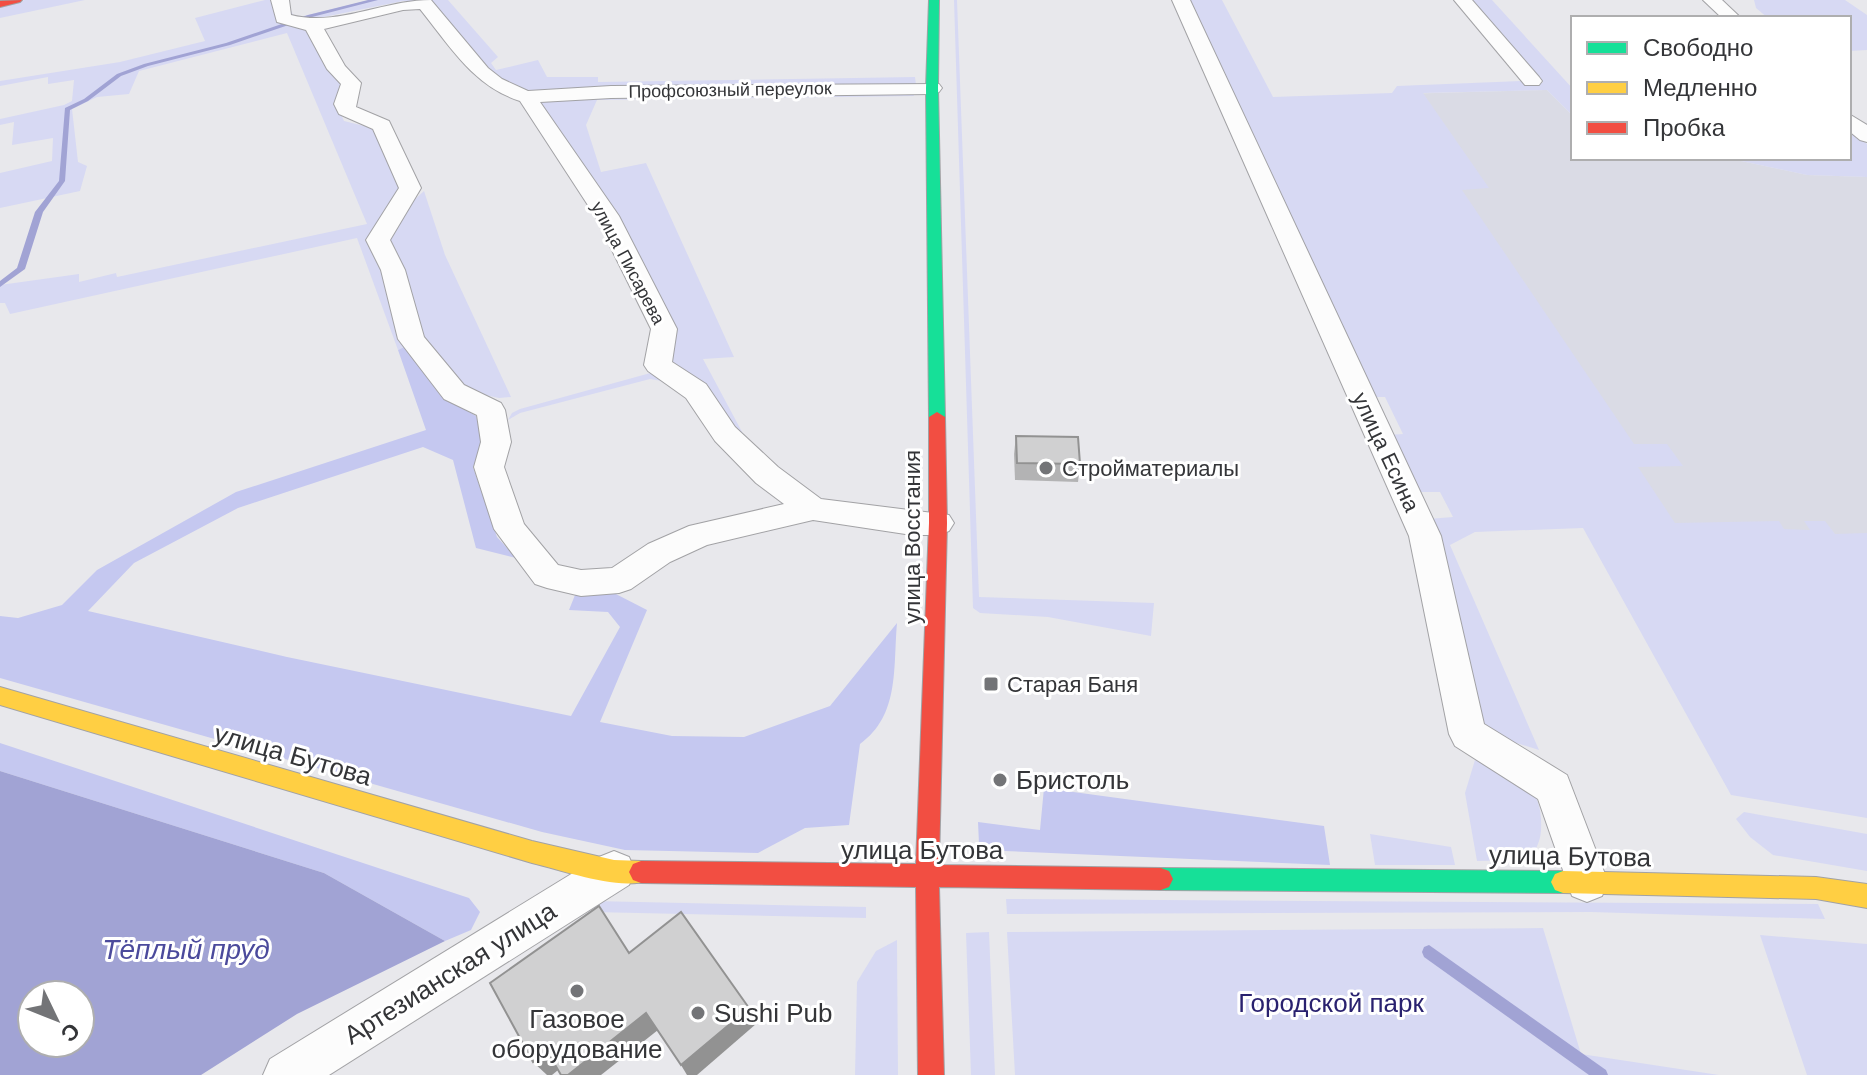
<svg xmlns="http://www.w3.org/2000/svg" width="1867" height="1075" font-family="Arial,sans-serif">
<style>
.built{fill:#dadbe5}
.green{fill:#d7d9f3}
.forest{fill:#c5c8f0}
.water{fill:#a1a3d4;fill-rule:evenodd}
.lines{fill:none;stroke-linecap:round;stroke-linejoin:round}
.stream{fill:#a1a3d4;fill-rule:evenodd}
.street-casing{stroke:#a2a2a5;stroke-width:2}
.fast-casing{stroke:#a2a2a5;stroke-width:2}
.slow-casing{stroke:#a2a2a5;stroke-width:2}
.jam-casing{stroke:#a2a2a5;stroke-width:2}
.street{fill:#fcfcfc;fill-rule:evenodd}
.fast{fill:#16e098;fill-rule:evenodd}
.slow{fill:#ffcf43;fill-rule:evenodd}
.jam{fill:#f24e42;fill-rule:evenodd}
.wall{fill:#b3b3b4}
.shaded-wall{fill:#929292}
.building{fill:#d0d0d1;stroke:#929292;stroke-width:2}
.poi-dot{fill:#737477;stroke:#fff;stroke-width:3}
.labels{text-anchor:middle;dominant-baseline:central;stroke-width:6;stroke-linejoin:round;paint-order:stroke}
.far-street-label{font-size:18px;fill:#343538;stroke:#fff}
.street-label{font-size:22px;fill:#343538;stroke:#fff}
.poi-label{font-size:22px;fill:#343538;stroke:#fff;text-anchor:start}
.near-street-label{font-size:26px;fill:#343538;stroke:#fff}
.near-poi-label{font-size:26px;fill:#343538;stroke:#fff;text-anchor:start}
.near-park-label{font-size:26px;fill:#29216f;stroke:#fff}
.near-water-label{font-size:28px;font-style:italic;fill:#4b4a9c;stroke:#fff}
</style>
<rect width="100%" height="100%" fill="#e8e8ec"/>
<polygon class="built" points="1547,90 1573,116 1573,158 1727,158 1807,175 1867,177 1867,590 1637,594 1248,98"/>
<g class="green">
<polygon points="25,0 85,0 0,18 0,6"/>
<path d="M265,0H274L278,20L306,29L343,83L339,110L344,121L376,129L386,158L404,189C394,213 379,214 370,240L384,276L404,347L398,350L357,238L10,314L5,303H0V285L79,274V282L116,273L117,277L367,224L287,33L139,71L129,94L97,97L72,109L78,162L87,166L80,191L0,208V173L52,161L53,138L12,145L14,122L0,125V119L64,105L72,101L74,80L48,84V77L0,86V81L120,62L205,41L195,18Z"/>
<polygon points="285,0 295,18 370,0 448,0 498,57 491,63 496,70 538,60 547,77 598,77 598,82 915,77 916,85 612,89 533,94 516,90 488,74 432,2 403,1 299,22 287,17"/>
<polygon points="954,0 957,0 979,597 1154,603 1151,636 1048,617 980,613 973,608"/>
<polygon points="1188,0 1222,0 1273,97 1392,93 1397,86 1521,81 1543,83 1472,0 1492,0 1573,89 1573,116 1547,90 1423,93 1489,188 1462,190 1634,444 1667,444 1683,466 1638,467 1675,523 1779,521 1784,529 1810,530 1804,521 1825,521 1835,534 1867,533 1867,818 1731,795 1583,528 1475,532 1450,545 1539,750 1478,731 1428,519 1453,517 1440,492 1416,492 1389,435 1403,434 1385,397 1370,397"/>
<polygon points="1754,0 1845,0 1867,15 1867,50 1849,51 1849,18 1768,18 1756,8"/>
<polygon points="913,92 914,96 597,100 586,125 601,172 646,163 734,357 703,359 749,445 667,359 538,100"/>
<polygon points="1849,129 1867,144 1867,177 1807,175 1727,158 1849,158"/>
<polygon points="424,191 445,255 511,397 499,398 476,393 460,384 418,337 384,240 388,224"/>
<polygon points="654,372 668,382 650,379 520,413 508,420 512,413 520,409"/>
<path d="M1475,760C1507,774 1539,778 1541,819C1542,838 1539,845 1529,860L1477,861L1465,793Z"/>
<polygon points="1744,812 1867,834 1867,871 1773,855 1750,837 1736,819"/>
<polygon points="1370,834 1451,847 1455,865 1375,865"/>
<polygon points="1006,899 1818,904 1825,919 1591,912 1007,914"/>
<polygon points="593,901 866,907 866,918 592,912"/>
<polygon points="1543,928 1581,1054 1719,1075 1015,1075 1007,932"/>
<polygon points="989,932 995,1075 971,1075 966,933"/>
<polygon points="1760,935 1867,944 1867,1075 1807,1075"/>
<polygon points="897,940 898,1075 855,1075 857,982 876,951"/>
</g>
<g class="forest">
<path d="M404,347L440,395L476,416L484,442L473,467L497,537L516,558L476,548L453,460L423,447L238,508L134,563L88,611L287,657L571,716L620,627L608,612L569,610L577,590L610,591L647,610L600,722L672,736L744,737L830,706L897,623C893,668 900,715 860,744L849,825L805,828L758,853L625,850L542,832L0,678V616L18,618L62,605L97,570L236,492L426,430L398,350Z"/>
<polygon points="0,743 469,898 480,912 471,930 445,941 324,873 0,771"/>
<polygon points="1044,788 1324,826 1330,865 1004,851 979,844 978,822 1040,830"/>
</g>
<path class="water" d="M0,771L324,873L445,941L297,1014L201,1075H0ZM32,995H80V1043H32Z"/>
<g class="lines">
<g class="stream">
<polygon points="368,0 378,0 312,17 230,45 148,66 121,76 88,101 70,110 65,181 43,212 25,269 0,287 0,281 17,268 35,212 59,181 65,108 84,99 117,74 144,64 226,43 308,15"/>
<polygon points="1429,945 1606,1070 1608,1075 1589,1075 1424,957 1422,952 1424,947"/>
</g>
<defs>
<g id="street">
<path d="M271,0H289L291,15C337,27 384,0 431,0L488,68L502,79L528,91L611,86L939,84L942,88L939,92L932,94L611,98L540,102L619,216L677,329L672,362L706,384L735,427L778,467L821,499L949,515L954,523L949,531L938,535H912L813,520L707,545L670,562L631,589L619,593L581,596L547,588L535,584L494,529L474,467L481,442L477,415L444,399L398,339L381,270L366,240L399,188L373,129L339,114L334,104L341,84L327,69L306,30L277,22ZM420,9C450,46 473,86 520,101L595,216L651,329L644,365L648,371L686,398L715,441L756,483L784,504L689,526L648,544L612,568L581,570L558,565L524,524L504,467L511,442L505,410L501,403L464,385L424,337L405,270L390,240L421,188L389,121L356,107L361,83L345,66L324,29L403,10Z"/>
<polygon points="1172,0 1190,0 1441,536 1484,724 1567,775 1608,882 1602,896 1587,902 1572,896 1538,799 1455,746 1449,734 1409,536"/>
<polygon points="1454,0 1472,0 1539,77 1542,81 1539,85 1525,85"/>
<polygon points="1703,0 1722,0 1741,18 1722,18"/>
<polygon points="1849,114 1867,125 1867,142 1860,140 1849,131"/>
<polygon points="614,851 629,857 635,871 629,885 329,1075 263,1075 270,1059 599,857"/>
</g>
<g id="fast">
<polygon points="929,0 939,0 938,88 945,417 937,422 929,417 926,88"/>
<polygon points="1161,868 1563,871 1571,874 1575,882 1571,890 1563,893 1161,890 1153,887 1149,879 1153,871"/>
</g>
<g id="slow">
<path d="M0,687L532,841L614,860L641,861L649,864L653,872L649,880C620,892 563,870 532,863L0,705Z"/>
<polygon points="1563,871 1816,877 1867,884 1867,908 1816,899 1563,893 1555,890 1551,882 1555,874"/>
</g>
<g id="jam">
<polygon points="22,0 20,2 0,7 0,1"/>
<polygon points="937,412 945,417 947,523 939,865 1161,868 1169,871 1173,879 1169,887 1161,890 939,887 944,1075 918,1075 916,887 641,883 633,880 629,872 633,864 641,861 916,864 929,523 929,417"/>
</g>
</defs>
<use href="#street" class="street-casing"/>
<use href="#fast" class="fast-casing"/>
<use href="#slow" class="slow-casing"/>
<use href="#jam" class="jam-casing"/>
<use href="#street" class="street"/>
<use href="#fast" class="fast"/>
<use href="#slow" class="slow"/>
<use href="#jam" class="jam"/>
</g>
<polygon class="wall" points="1016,436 1080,464 1078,482 1015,480 1014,454"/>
<g class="shaded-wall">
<polygon points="749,1008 756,1024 697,1075 687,1075 681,1065"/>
<polygon points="646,1013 658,1030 601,1075 568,1075"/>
<polygon points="547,1051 563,1066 552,1075 547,1075 533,1062"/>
</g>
<g class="building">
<polygon points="1016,436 1078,437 1080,464 1017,463"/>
<polygon points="599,906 629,953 681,912 749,1008 681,1065 646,1013 568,1075 561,1075 547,1051 533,1062 490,983"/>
</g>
<g class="poi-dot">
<circle cx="1046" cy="468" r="8"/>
<rect x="983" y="676" width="16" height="16" rx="4"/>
<circle cx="1000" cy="780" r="8"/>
<circle cx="577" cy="991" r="8"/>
<circle cx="698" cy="1013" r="8"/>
</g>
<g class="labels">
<g class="far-street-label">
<text transform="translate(730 90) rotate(-1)">Профсоюзный переулок</text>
<text transform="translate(628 263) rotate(62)">улица Писарева</text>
</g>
<g class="street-label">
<text transform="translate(1386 452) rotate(65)">улица Есина</text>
<text transform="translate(912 537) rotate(-90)">улица Восстания</text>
</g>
<g class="poi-label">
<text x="1062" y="468">Стройматериалы</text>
<text x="1007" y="684">Старая Баня</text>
</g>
<g class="near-street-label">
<text transform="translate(293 755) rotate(16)">улица Бутова</text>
<text x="922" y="850">улица Бутова</text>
<text transform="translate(1570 856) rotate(1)">улица Бутова</text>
<text transform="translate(450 973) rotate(-32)">Артезианская улица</text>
</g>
<g class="near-poi-label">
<text x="1016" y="780">Бристоль</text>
<text x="714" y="1013">Sushi Pub</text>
<text x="577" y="1019" text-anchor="middle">Газовое<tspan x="577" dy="30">оборудование</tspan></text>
</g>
<g class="near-park-label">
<text x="1331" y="1003">Городской парк</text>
</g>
<g class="near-water-label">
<text x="186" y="949">Тёплый пруд</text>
</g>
</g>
<rect x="1571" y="16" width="280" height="144" fill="#ffffff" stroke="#aeaeaf" stroke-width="2"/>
<rect x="1587" y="42" width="40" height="12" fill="#16e098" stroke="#aeaeaf" stroke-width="2"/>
<text x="1643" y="56" font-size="24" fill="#343538">Свободно</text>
<rect x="1587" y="82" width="40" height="12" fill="#ffcf43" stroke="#aeaeaf" stroke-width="2"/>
<text x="1643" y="96" font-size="24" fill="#343538">Медленно</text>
<rect x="1587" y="122" width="40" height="12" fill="#f24e42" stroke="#aeaeaf" stroke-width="2"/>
<text x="1643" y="136" font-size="24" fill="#343538">Пробка</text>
<g transform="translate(56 1019) rotate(133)"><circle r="38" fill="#ffffff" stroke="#aeaeaf" stroke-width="2"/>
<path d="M0-6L14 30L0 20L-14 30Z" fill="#737477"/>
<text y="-12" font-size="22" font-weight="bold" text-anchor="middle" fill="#343538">С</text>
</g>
</svg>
